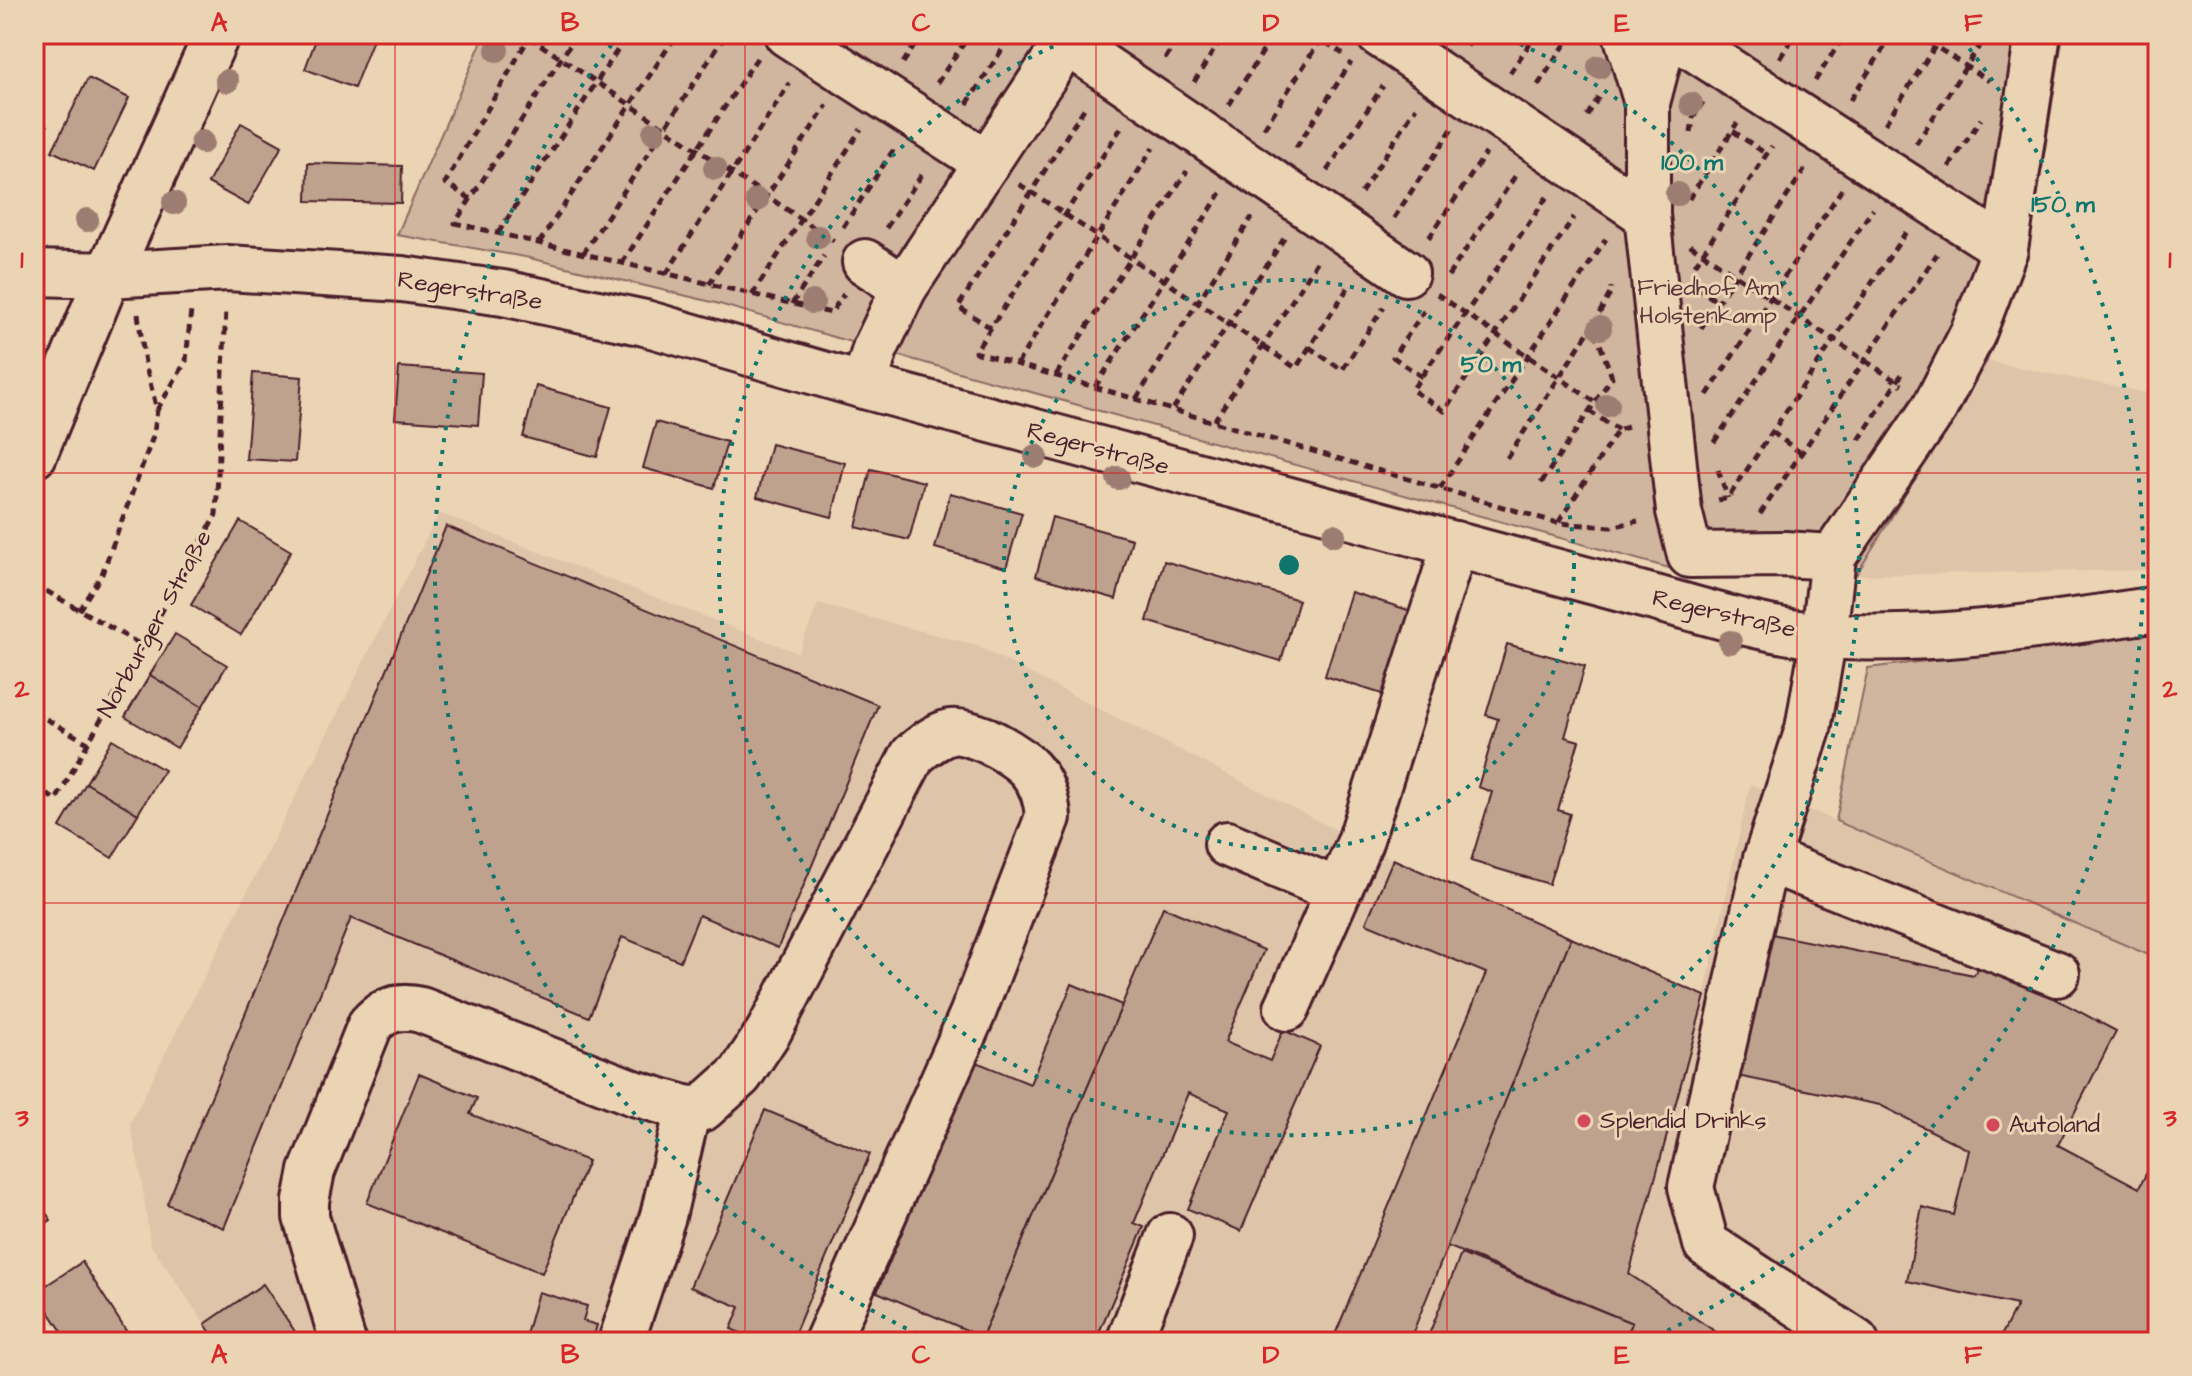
<svg xmlns="http://www.w3.org/2000/svg" width="2192" height="1376" font-family="'Architects Daughter',sans-serif">
<style>
.built{fill:#dec5a9}
.green{fill:#d0b69e;stroke:#8d6a64;stroke-width:2}
.building{fill:#bea28e;stroke:#4a1f2b;stroke-width:2}
.lines{fill:none;stroke-linecap:round;stroke-linejoin:round}
.minor-casing{stroke:#4a1f2b;stroke-width:50}
.path{stroke:#4a1f2b;stroke-width:5;stroke-dasharray:8 6;stroke-linecap:butt}
.minor{stroke:#ebd4b4;stroke-width:44}
.tree{fill:#9d7d72}
.grid{fill:none;stroke:#d62828;stroke-width:2;stroke-opacity:0.55}
.ring{fill:none;stroke:#0f766e;stroke-width:4;stroke-dasharray:4 8}
.poi-dot{fill:#d1495b;stroke:#ebd4b4;stroke-width:3}
.labels{text-anchor:middle;dominant-baseline:central;stroke-width:6;stroke-linejoin:round;paint-order:stroke}
.park-label{font-size:24px;fill:#5e363c;stroke:#ebd4b4}
.street-label{font-size:24px;fill:#4a1f2b;stroke:#ebd4b4}
.poi-label{font-size:24px;fill:#4a1f2b;stroke:#ebd4b4;text-anchor:start}
.centre{fill:#0f766e;stroke:#ebd4b4;stroke-width:4}
.ring-label{font-size:24px;text-anchor:middle;font-weight:bold;fill:#0f766e;stroke:#ebd4b4;stroke-width:6;stroke-linejoin:round;paint-order:stroke}
.neatline{fill:none;stroke:#d62828;stroke-width:3}
.grid-label{font-size:26px;text-anchor:middle;font-weight:bold;fill:#d62828}
</style>
<rect width="100%" height="100%" fill="#ebd4b4"/>
<filter id="ink" filterUnits="userSpaceOnUse"><feTurbulence type="fractalNoise" baseFrequency=".0125" numOctaves="2"/><feDisplacementMap in="SourceGraphic" scale="16" xChannelSelector="R" yChannelSelector="G"/><feConvolveMatrix kernelMatrix="1 2 1 2 8 2 1 2 1" color-interpolation-filters="sRGB"/></filter>
<g filter="url(#ink)">
<g class="built">
<polygon points="1987,361 2158,395 2158,570 1856,575"/>
<polygon points="439,513 798,653 818,604 975,645 1393,859 1704,996 1750,784 2158,959 2158,1342 217,1342 150,1244 141,1176 130,1123"/>
</g>
<g class="green">
<polygon points="485,34 2063,34 2042,168 1987,361 1856,575 1680,571 875,349 716,303 525,257 397,235"/>
<polygon points="2158,633 2158,959 1836,821 1868,668"/>
</g>
<g class="building">
<polygon points="318,34 375,34 354,88 305,69"/>
<polygon points="88,78 129,98 94,171 52,151"/>
<polygon points="34,119 47,126 34,149"/>
<polygon points="241,123 282,146 248,205 208,183"/>
<polygon points="308,163 402,166 401,203 307,201"/>
<polygon points="399,367 482,373 478,425 395,419"/>
<polygon points="253,373 302,377 295,462 246,459"/>
<polygon points="536,386 611,407 597,457 523,437"/>
<polygon points="656,422 727,442 714,488 643,468"/>
<polygon points="771,444 845,463 832,517 757,497"/>
<polygon points="871,469 924,482 909,540 856,527"/>
<polygon points="950,493 1022,513 1006,568 935,548"/>
<polygon points="1052,517 1132,539 1116,599 1036,576"/>
<polygon points="240,521 291,551 241,635 191,605"/>
<polygon points="446,526 878,705 778,948 699,915 680,961 622,937 589,1017 351,918 224,1228 167,1204"/>
<polygon points="1164,561 1299,600 1281,661 1147,621"/>
<polygon points="1351,592 1424,615 1398,699 1325,676"/>
<polygon points="175,634 227,665 202,707 150,675"/>
<polygon points="1507,644 1585,666 1565,737 1579,741 1558,810 1570,814 1549,884 1471,861 1492,792 1478,787 1498,719 1486,715"/>
<polygon points="150,675 202,707 177,748 125,717"/>
<polygon points="112,739 164,770 138,814 86,783"/>
<polygon points="86,783 138,814 112,858 60,827"/>
<polygon points="1393,859 1571,938 1409,1342 1332,1342 1486,973 1366,923"/>
<polygon points="1163,907 1264,950 1225,1042 1270,1061 1283,1030 1320,1046 1241,1231 1188,1209 1229,1110 1188,1093 1134,1223 1144,1227 1095,1342 980,1342"/>
<polygon points="1762,932 1974,975 1982,960 2116,1031 2058,1145 2139,1188 2155,1156 2158,1157 2158,1342 1998,1342 2017,1305 1907,1281 1922,1207 1954,1215 1969,1150 1880,1105 1732,1075"/>
<polygon points="1571,938 1705,996 1629,1274 1731,1342 1624,1342 1632,1323 1447,1246"/>
<polygon points="1072,984 1122,1005 980,1342 964,1342 969,1331 877,1292 974,1061 1030,1084"/>
<polygon points="419,1074 477,1098 470,1114 588,1161 542,1273 367,1203"/>
<polygon points="765,1110 870,1154 791,1342 762,1342 731,1329 740,1307 690,1287"/>
<polygon points="34,1196 51,1220 34,1232"/>
<polygon points="1461,1254 1632,1323 1624,1342 1426,1342"/>
<polygon points="82,1262 130,1337 123,1342 69,1342 36,1292"/>
<polygon points="263,1284 302,1342 217,1342 205,1324"/>
<polygon points="538,1292 587,1306 583,1321 597,1325 592,1342 524,1342"/>
</g>
<g class="lines">
<defs>
<g id="minor">
<polyline points="787,34 987,163"/>
<polyline points="1055,34 1406,273"/>
<polyline points="1379,34 1647,215"/>
<polyline points="1626,34 1647,103"/>
<polyline points="1665,34 1647,103 1647,215 1679,511 1690,555 1784,554 1833,557"/>
<polyline points="1672,34 2005,249"/>
<polyline points="865,262 904,288"/>
<path d="M34,273L108,275L228,268L402,279L503,293L645,323L864,386L1647,596C1705,611 1765,632 1825,636C1937,643 2048,625 2158,609"/>
<polyline points="864,386 875,349 904,288 1072,34"/>
<polyline points="34,455 108,275 217,34"/>
<polyline points="1227,844 1338,891"/>
<polyline points="1766,859 2057,974"/>
<polyline points="1287,1008 1360,842 1455,544"/>
<path d="M343,1342L306,1217V1201L312,1171L370,1025C384,1009 401,1005 421,1010L634,1093L688,1109L703,1108L740,1075L769,1031L913,755C924,746 935,736 950,732C960,730 976,736 986,740C1023,758 1045,774 1048,817L972,1015L827,1342"/>
<polyline points="621,1342 663,1216 688,1109"/>
<polyline points="1129,1342 1170,1236"/>
<polyline points="1856,1342 1706,1244 1691,1187 1766,859 1808,729 1824,636 1833,557 1935,407 1973,333 2005,249 2038,34"/>
</g>
</defs>
<use href="#minor" class="minor-casing"/>
<g class="path">
<polyline points="577,34 455,223 831,313 844,294"/>
<polyline points="1314,34 1343,54"/>
<polyline points="1916,34 1989,81"/>
<polyline points="529,37 834,241"/>
<polyline points="1467,46 1475,34"/>
<polyline points="1780,58 1795,34"/>
<polyline points="1165,59 1181,34"/>
<polyline points="903,63 922,34"/>
<polyline points="1510,73 1536,34"/>
<polyline points="1815,81 1845,34"/>
<polyline points="1194,82 1224,34"/>
<polyline points="937,83 970,34"/>
<polyline points="1538,85 1572,34"/>
<polyline points="1850,100 1893,34"/>
<polyline points="967,104 1012,34"/>
<polyline points="1229,105 1274,34"/>
<polyline points="1587,116 1600,95"/>
<polyline points="1885,124 1943,34"/>
<polyline points="1121,128 975,352 1558,523"/>
<polyline points="1264,128 1321,39"/>
<polyline points="1733,131 1766,154"/>
<polyline points="1691,133 1693,118 1703,102"/>
<polyline points="1916,144 1987,34"/>
<polyline points="1296,148 1351,62"/>
<polyline points="1949,167 1981,119"/>
<polyline points="1327,171 1383,86"/>
<polyline points="1019,184 1296,368 1351,283"/>
<polyline points="1361,193 1416,107"/>
<polyline points="1547,197 1412,390 1444,411 1574,217"/>
<polyline points="471,199 445,183 531,34"/>
<polyline points="1689,199 1737,123"/>
<polyline points="1394,218 1452,129"/>
<polyline points="843,227 894,149"/>
<polyline points="886,228 925,170"/>
<polyline points="498,233 628,34"/>
<polyline points="1429,238 1486,153"/>
<polyline points="539,243 677,34"/>
<polyline points="1690,245 1902,385"/>
<polyline points="583,254 726,34"/>
<polyline points="622,263 757,58"/>
<polyline points="1695,265 1772,146"/>
<polyline points="666,274 790,83"/>
<polyline points="1448,276 1516,175"/>
<polyline points="709,284 827,105"/>
<polyline points="1696,287 1718,302"/>
<polyline points="1437,294 1595,402"/>
<polyline points="752,295 861,129"/>
<polyline points="792,304 824,256"/>
<polyline points="138,314 145,363 157,410 186,361 191,310"/>
<polyline points="991,328 958,307 1087,104"/>
<polyline points="1701,328 1805,169"/>
<polyline points="1309,347 1342,370 1384,307"/>
<polyline points="1017,364 1153,148"/>
<polyline points="1056,375 1187,171"/>
<polyline points="1422,377 1393,357 1424,311"/>
<polyline points="1095,387 1221,193"/>
<polyline points="1707,395 1842,189"/>
<polyline points="1136,399 1252,217"/>
<polyline points="1173,409 1285,237"/>
<polyline points="1589,411 1618,430"/>
<polyline points="1214,421 1317,262"/>
<polyline points="1628,427 1618,430 1558,523 1611,527 1638,521"/>
<polyline points="1772,432 1801,453"/>
<polyline points="1859,440 1904,371"/>
<polyline points="1714,442 1873,209"/>
<polyline points="1507,458 1593,325"/>
<polyline points="1718,470 1728,498"/>
<polyline points="1541,483 1612,377 1593,325 1611,292 1611,287"/>
<polyline points="1440,488 1606,239"/>
<polyline points="1718,500 1728,498 1906,232"/>
<polyline points="1760,514 1937,254"/>
<polyline points="34,584 143,646"/>
<polyline points="79,610 102,574 154,434 157,410"/>
<polyline points="34,712 88,743"/>
<polyline points="34,787 56,800 216,515 226,309"/>
</g>
<use href="#minor" class="minor"/>
</g>
<g class="tree">
<circle cx="497" cy="50" r="12"/>
<circle cx="1599" cy="67" r="12"/>
<circle cx="227" cy="81" r="12"/>
<circle cx="1691" cy="104" r="12"/>
<circle cx="654" cy="133" r="12"/>
<circle cx="202" cy="142" r="12"/>
<circle cx="715" cy="168" r="12"/>
<circle cx="1677" cy="194" r="12"/>
<circle cx="757" cy="200" r="12"/>
<circle cx="174" cy="203" r="12"/>
<circle cx="87" cy="220" r="12"/>
<circle cx="818" cy="237" r="12"/>
<circle cx="813" cy="302" r="12"/>
<circle cx="1600" cy="328" r="12"/>
<circle cx="1608" cy="405" r="12"/>
<circle cx="1036" cy="456" r="12"/>
<circle cx="1118" cy="478" r="12"/>
<circle cx="1334" cy="535" r="12"/>
<circle cx="1730" cy="642" r="12"/>
</g>
</g>
<path class="grid" d="M395,34V1342M745,34V1342M1096,34V1342M1447,34V1342M1797,34V1342M34,473H2158M34,903H2158"/>
<g class="ring">
<circle cx="1289" cy="565" r="285"/>
<path d="M1498 35A570 570 0 1 1 1080 35"/>
<path d="M928 1339A854 854 0 0 1 616 39M1962 39A854 854 0 0 1 1650 1339"/>
</g>
<g class="poi-dot">
<circle cx="1584" cy="1121" r="8"/>
<circle cx="1993" cy="1125" r="8"/>
</g>
<g class="labels">
<g class="park-label">
<text x="1708" y="288">Friedhof Am<tspan x="1708" dy="28">Holstenkamp</tspan></text>
</g>
<g class="street-label">
<text transform="translate(470 291) rotate(9)">Regerstraße</text>
<text transform="translate(1098 449) rotate(15)">Regerstraße</text>
<text transform="translate(1724 614) rotate(13)">Regerstraße</text>
<text transform="translate(155 624) rotate(-61)">Norburger Straße</text>
</g>
<g class="poi-label">
<text x="1600" y="1121">Splendid Drinks</text>
<text x="2009" y="1125">Autoland</text>
</g>
</g>
<circle cx="1289" cy="565" r="12" class="centre"/>
<g class="ring-label">
<text x="1692" y="170">100 m</text>
<text x="2063" y="212">150 m</text>
<text x="1491" y="372">50 m</text>
</g>
<rect width="2192" height="1376" fill="none" stroke="#ebd4b4" stroke-width="88"/>
<rect x="44" y="44" width="2104" height="1288" class="neatline"/>
<g class="grid-label">
<text x="219" y="31">A</text>
<text x="570" y="31">B</text>
<text x="921" y="31">C</text>
<text x="1271" y="31">D</text>
<text x="1622" y="31">E</text>
<text x="1973" y="31">F</text>
<text x="22" y="268">1</text>
<text x="2170" y="268">1</text>
<text x="22" y="697">2</text>
<text x="2170" y="697">2</text>
<text x="22" y="1126">3</text>
<text x="2170" y="1126">3</text>
<text x="219" y="1363">A</text>
<text x="570" y="1363">B</text>
<text x="921" y="1363">C</text>
<text x="1271" y="1363">D</text>
<text x="1622" y="1363">E</text>
<text x="1973" y="1363">F</text>
</g>
</svg>
